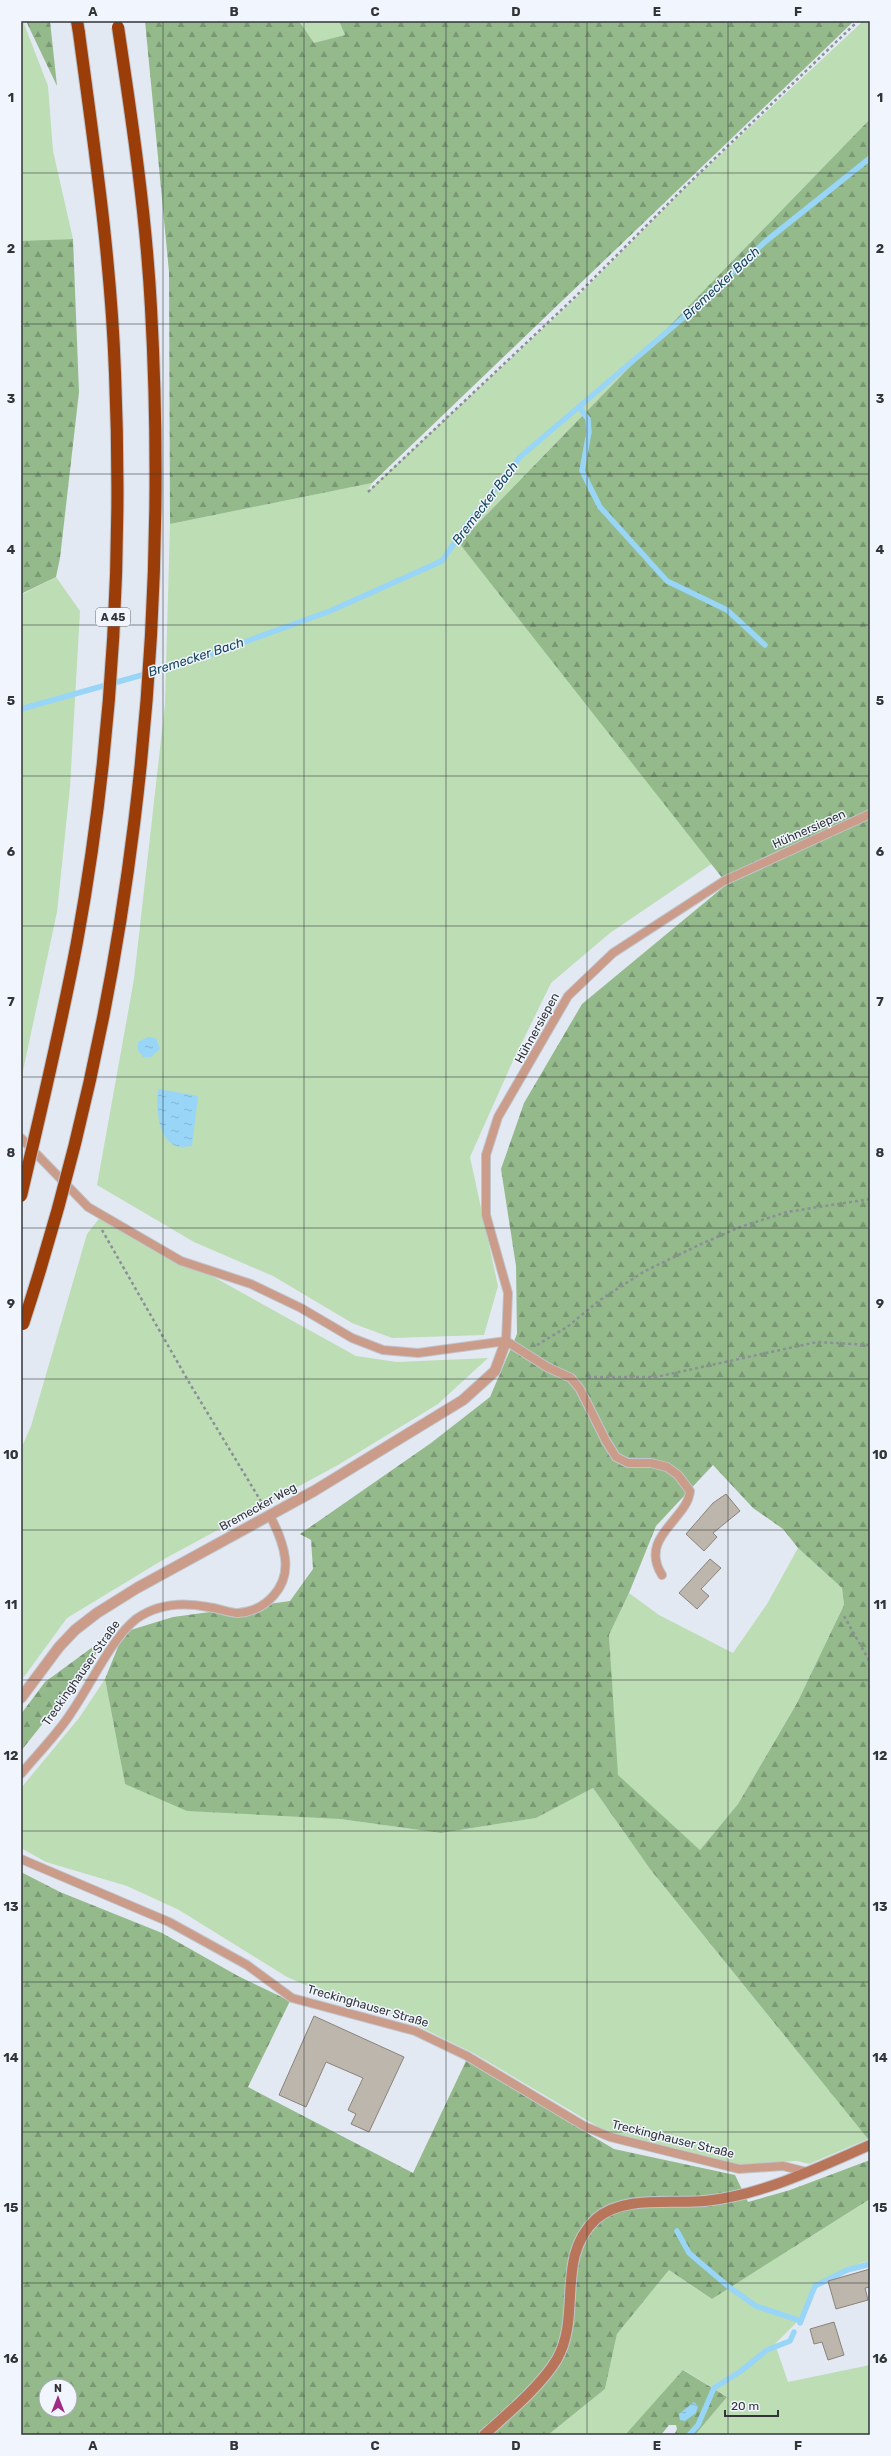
<svg xmlns="http://www.w3.org/2000/svg" width="891" height="2456" font-family="Rubik,sans-serif">
<style>
.grass{fill:#bdddb5}
.forest{fill:url(#forest-firs);fill-rule:evenodd}
.water{fill:url(#water-ripples)}
.lines{fill:none;stroke-linecap:round;stroke-linejoin:round}
.stream{stroke:#98d5f7;stroke-width:5.5}
.building{fill:#bdb6ad;stroke:#89837a}
.service-casing{stroke:#c0c5cd;stroke-width:10}
.minor-casing{stroke:#c0c5cd;stroke-width:12}
.secondary-casing{stroke:#c0c5cd;stroke-width:12}
.motorway-casing{stroke:#c0c5cd;stroke-width:14}
.path{stroke:#8b8f96;stroke-width:2.5;stroke-dasharray:3 3;stroke-linecap:butt}
.service{stroke:#ca9c89;stroke-width:8}
.minor{stroke:#ca9c89;stroke-width:10}
.secondary{stroke:#b87559;stroke-width:10}
.motorway{stroke:#9b3d08;stroke-width:12}
.motorway-bridge-casing{stroke:#c0c5cd;stroke-width:14;stroke-linecap:butt}
.motorway-bridge{stroke:#9b3d08;stroke-width:12}
.grid{fill:none;stroke:#323438;stroke-width:1;stroke-opacity:0.55}
.labels{text-anchor:middle;dominant-baseline:central;stroke-width:3;stroke-linejoin:round;paint-order:stroke}
.shield{fill:#f1f6fe;stroke:#6b6e73;stroke-width:1}
.shield-label{font-size:11px;font-weight:bold;fill:#323438}
.street-label{font-size:12px;fill:#323438;stroke:#f1f6fe}
.water-label{font-size:13px;font-style:italic;fill:#14445c;stroke:#f1f6fe}
.neatline{fill:none;stroke:#323438;stroke-width:1.5}
.grid-label{font-size:13px;text-anchor:middle;font-weight:bold;fill:#323438}
</style>
<defs>
<pattern id="forest-firs" width="22" height="20" patternUnits="userSpaceOnUse"><rect width="22" height="20" fill="#94ba8b"/><path d="M5 1l3.5 6h-7zM16 11l3.5 6h-7z" fill="#799873"/></pattern>
<pattern id="water-ripples" width="26" height="14" patternUnits="userSpaceOnUse"><rect width="26" height="14" fill="#98d5f7"/><path d="M2 4q2-2 4 0t4 0M15 11q2-2 4 0t4 0" fill="none" stroke="#83b7d4"/></pattern>
</defs>
<rect width="100%" height="100%" fill="#e3e9f2"/>
<g class="grass">
<polygon points="21,21 23,21 48,86 53,151 73,239 21,242"/>
<polygon points="299,21 339,21 345,35 314,44"/>
<polygon points="863,21 870,21 870,119 459,543 713,863 610,933 551,983 512,1063 470,1157 498,1286 484,1335 392,1338 352,1323 273,1276 194,1242 97,1185 134,979 165,704 170,524 372,483 367,492 576,298 686,187"/>
<polygon points="56,577 80,611 70,787 57,912 21,1080 21,595"/>
<polygon points="102,1215 356,1356 397,1362 488,1358 438,1404 338,1465 166,1558 67,1618 21,1681 21,1449 31,1426 87,1234"/>
<polygon points="798,1548 842,1588 844,1605 797,1703 738,1804 700,1850 617,1775 609,1635 629,1593 659,1615 733,1653 767,1604"/>
<polygon points="105,1679 125,1784 340,1819 441,1833 536,1818 593,1788 650,1869 868,2139 809,2164 797,2161 736,2165 612,2135 473,2053 416,2025 372,2005 315,1989 287,1977 179,1910 127,1886 46,1862 21,1848 21,1788 79,1718"/>
<polygon points="870,2199 870,2261 861,2263 813,2285 798,2321 775,2344 788,2382 870,2365 870,2435 695,2435 727,2397 684,2370 625,2435 548,2435 605,2389 617,2334 669,2270 712,2299"/>
</g>
<g class="forest">
<polygon points="26,21 50,21 57,86"/>
<polygon points="145,21 299,21 314,43 345,35 339,21 857,21 852,23 372,483 170,524 169,272"/>
<path d="M870,119V2137L868,2139L650,1869L593,1788L536,1818L441,1833L340,1819L187,1811L125,1784L105,1679L124,1632L173,1617L290,1601L313,1569L311,1540L300,1534L431,1443L490,1397L517,1334L516,1266L501,1169L524,1103L582,1004L727,884L459,543ZM713,1465L753,1508L783,1529L798,1548L842,1588L844,1605L797,1703L738,1804L700,1850L618,1775L609,1635L629,1593L656,1526Z"/>
<polygon points="73,239 79,392 60,558 56,577 21,594 21,241"/>
<polygon points="109,1635 82,1674 21,1751 21,1714 45,1682"/>
<path d="M21,1872L60,1892L162,1933L238,1976L290,2001L248,2087L413,2173L466,2061L614,2149L735,2175L748,2202L790,2190L870,2160V2199L712,2299L669,2270L617,2334L605,2389L548,2435H21ZM46,2386H70V2410H46Z"/>
<polygon points="683,2370 727,2397 695,2435 674,2435 677,2429 676,2425 669,2425 661,2435 625,2435"/>
</g>
<g class="water">
<polygon points="148,1037 156,1038 160,1049 151,1057 143,1057 138,1050 138,1042"/>
<path d="M158,1089L198,1096L192,1146C189,1146 184,1147 180,1147C157,1143 156,1106 158,1089Z"/>
<polygon points="694,2402 698,2406 696,2413 685,2421 680,2420 679,2414"/>
</g>
<g class="lines">
<g class="stream">
<polyline points="579,407 588,419 589,432 582,471 600,507 667,581 727,610 765,645"/>
<polyline points="21,709 192,661 330,611 442,561 465,527 520,457 682,319 766,241 870,158"/>
<polyline points="677,2231 689,2253 729,2287 756,2306 801,2321"/>
<polyline points="800,2323 815,2286 847,2270 870,2264"/>
<polyline points="689,2435 698,2425 714,2388 741,2371 767,2350 790,2341 794,2332"/>
</g>
</g>
<g class="building">
<polygon points="726,1494 740,1511 713,1533 717,1537 704,1551 686,1534 713,1503"/>
<polygon points="710,1559 721,1568 701,1589 709,1596 697,1609 679,1593"/>
<polygon points="314,2016 404,2057 369,2132 351,2124 356,2114 348,2110 363,2078 326,2062 306,2107 279,2095"/>
<polygon points="870,2269 870,2287 865,2288 868,2300 836,2309 828,2281"/>
<polygon points="834,2322 844,2355 828,2360 822,2342 814,2344 810,2329"/>
</g>
<g class="lines">
<defs>
<g id="service">
<path d="M21,1138L88,1207L181,1261L251,1284L301,1308L352,1338L383,1350L418,1353L506,1341L547,1367L571,1378L580,1389L606,1441L616,1457L628,1463H651L667,1467L678,1475L690,1491C688,1519 638,1537 662,1575"/>
<polyline points="506,1341 508,1293 486,1215 486,1155 498,1117 568,996 613,953 724,881 870,814"/>
<path d="M21,1774C37,1754 57,1735 71,1713C90,1686 111,1639 136,1619C157,1604 183,1602 208,1607C218,1608 229,1613 238,1613C266,1611 289,1587 285,1558C283,1542 277,1529 270,1516"/>
<polyline points="21,1859 169,1922 247,1965 292,1998 415,2031 467,2056 584,2126 610,2137 739,2169 783,2166 807,2172"/>
</g>
<polyline id="minor" points="21,1698 59,1647 75,1630 97,1613 137,1588 314,1491 463,1400 495,1371 506,1341"/>
<path id="secondary" d="M484,2435C506,2415 542,2385 557,2359C582,2315 555,2257 596,2219C623,2195 671,2204 705,2201C763,2195 817,2168 870,2145"/>
<polyline id="motorway" points="77,21 79,33"/>
</defs>
<use href="#service" class="service-casing"/>
<use href="#minor" class="minor-casing"/>
<use href="#secondary" class="secondary-casing"/>
<use href="#motorway" class="motorway-casing"/>
<g class="path">
<polyline points="368,492 575,297 685,187 858,21"/>
<polyline points="102,1230 190,1384 262,1503"/>
<polyline points="537,1345 567,1327 600,1300 645,1271 699,1245 740,1227 787,1212 870,1199"/>
<polyline points="588,1377 656,1377 817,1342 870,1345"/>
<polyline points="844,1616 870,1662"/>
</g>
<use href="#service" class="service"/>
<use href="#minor" class="minor"/>
<use href="#secondary" class="secondary"/>
<use href="#motorway" class="motorway"/>
<defs>
<g id="motorway-bridge">
<path d="M21,1196C41,1111 61,1027 77,942C111,756 123,562 115,373C111,258 94,146 79,33"/>
<path d="M23,1324C130,999 170,650 151,308C146,214 132,120 118,27"/>
</g>
</defs>
<use href="#motorway-bridge" class="motorway-bridge-casing"/>
<use href="#motorway-bridge" class="motorway-bridge"/>
</g>
<path class="grid" d="M163,21V2435M304,21V2435M446,21V2435M587,21V2435M728,21V2435M21,173H870M21,324H870M21,474H870M21,625H870M21,776H870M21,926H870M21,1077H870M21,1228H870M21,1379H870M21,1530H870M21,1680H870M21,1831H870M21,1982H870M21,2132H870M21,2283H870"/>
<g class="labels">
<rect class="shield" x="96" y="608" width="34" height="18" rx="3"/>
<g class="shield-label">
<text x="113" y="617">A 45</text>
</g>
<g class="street-label">
<text transform="translate(809 829) rotate(-24)">Hühnersiepen</text>
<text transform="translate(537 1028) rotate(-61)">Hühnersiepen</text>
<text transform="translate(258 1507) rotate(-29)">Bremecker Weg</text>
<text transform="translate(81 1673) rotate(-55)">Treckinghauser Straße</text>
<text transform="translate(368 2006) rotate(16)">Treckinghauser Straße</text>
<text transform="translate(673 2139) rotate(14)">Treckinghauser Straße</text>
</g>
<g class="water-label">
<text transform="translate(721 283) rotate(-43)">Bremecker Bach</text>
<text transform="translate(485 503) rotate(-53)">Bremecker Bach</text>
<text transform="translate(196 657) rotate(-18)">Bremecker Bach</text>
</g>
</g>
<rect width="891" height="2456" fill="none" stroke="#f1f6fe" stroke-width="44"/>
<g transform="translate(58 2398)"><circle r="19" fill="#f1f6fe" stroke="#a5a8af"/>
<path d="M0-3L7 15L0 10L-7 15Z" fill="#a12b84"/>
<text y="-6" font-size="11" font-weight="bold" text-anchor="middle" fill="#323438">N</text>
</g>
<path d="M725 2410v6h53v-6" fill="none" stroke="#323438" stroke-width="2"/>
<text x="731" y="2410" font-size="12" fill="#323438" stroke="#f1f6fe" stroke-width="3" paint-order="stroke">20 m</text>
<rect x="22" y="22" width="847" height="2412" class="neatline"/>
<g class="grid-label">
<text x="93" y="16">A</text>
<text x="234" y="16">B</text>
<text x="375" y="16">C</text>
<text x="516" y="16">D</text>
<text x="657" y="16">E</text>
<text x="798" y="16">F</text>
<text x="11" y="102">1</text>
<text x="880" y="102">1</text>
<text x="11" y="253">2</text>
<text x="880" y="253">2</text>
<text x="11" y="403">3</text>
<text x="880" y="403">3</text>
<text x="11" y="554">4</text>
<text x="880" y="554">4</text>
<text x="11" y="705">5</text>
<text x="880" y="705">5</text>
<text x="11" y="856">6</text>
<text x="880" y="856">6</text>
<text x="11" y="1006">7</text>
<text x="880" y="1006">7</text>
<text x="11" y="1157">8</text>
<text x="880" y="1157">8</text>
<text x="11" y="1308">9</text>
<text x="880" y="1308">9</text>
<text x="11" y="1459">10</text>
<text x="880" y="1459">10</text>
<text x="11" y="1609">11</text>
<text x="880" y="1609">11</text>
<text x="11" y="1760">12</text>
<text x="880" y="1760">12</text>
<text x="11" y="1911">13</text>
<text x="880" y="1911">13</text>
<text x="11" y="2062">14</text>
<text x="880" y="2062">14</text>
<text x="11" y="2212">15</text>
<text x="880" y="2212">15</text>
<text x="11" y="2363">16</text>
<text x="880" y="2363">16</text>
<text x="93" y="2450">A</text>
<text x="234" y="2450">B</text>
<text x="375" y="2450">C</text>
<text x="516" y="2450">D</text>
<text x="657" y="2450">E</text>
<text x="798" y="2450">F</text>
</g>
</svg>
